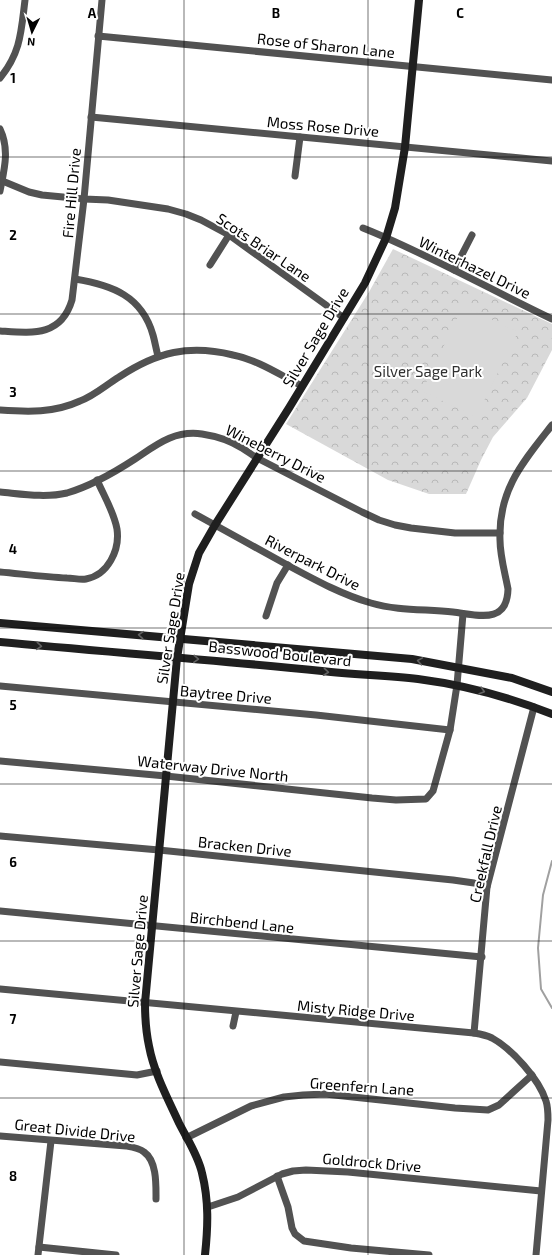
<svg xmlns="http://www.w3.org/2000/svg" width="552" height="1255" font-family="'Exo 2',sans-serif">
<style>
.park{fill:url(#park-crowns)}
.garden{fill:#d9d9d9}
.lines{fill:none;stroke-linecap:round;stroke-linejoin:round}
.stream{stroke:#a0a0a0;stroke-width:2}
.street{stroke:#525252;stroke-width:7}
.secondary{stroke:#1f1f1f;stroke-width:8}
.oneway{stroke:#626262}
.grid{fill:none;stroke:#000;stroke-width:1;stroke-opacity:0.55}
.labels{text-anchor:middle;dominant-baseline:central;stroke-width:4;stroke-linejoin:round;paint-order:stroke}
.street-label{font-size:15px;fill:#000;stroke:#fff}
.park-label{font-size:15px;fill:#303030;stroke:#fff}
.grid-label{font-size:13px;text-anchor:middle;font-weight:bold;fill:#000;stroke:#fff;stroke-width:4;stroke-linejoin:round;paint-order:stroke}
</style>
<defs>
<pattern id="park-crowns" width="20" height="18" patternUnits="userSpaceOnUse"><rect width="20" height="18" fill="#d9d9d9"/><path d="M2 6a3 3 0 1 1 6 0M12 15a3 3 0 1 1 6 0" fill="none" stroke="#b8b8b8"/></pattern>
</defs>
<rect width="100%" height="100%" fill="#fff"/>
<polygon class="park" points="393,249 552,324 552,350 527,398 493,437 481,460 466,494 429,494 388,480 286,424 369,292"/>
<polygon class="garden" points="463,306 518,332 476,417 422,391"/>
<g class="lines">
<polyline class="stream" points="552,861 543,895 538,948 541,989 552,1008"/>
<g class="street">
<polyline points="98,36 552,80"/>
<path d="M0,78C21,52 21,32 25,0"/>
<polyline points="91,117 552,161"/>
<path d="M0,129C10,150 4,170 0,191"/>
<polyline points="295,176 300,137"/>
<polyline points="0,180 29,192 42,195 84,199 108,200 168,209 186,214 201,220 229,235 344,318"/>
<path d="M363,228C428,254 489,289 552,319"/>
<polyline points="210,265 229,235"/>
<polyline points="454,270 472,235"/>
<path d="M75,279C112,285 142,296 153,335C155,342 156,349 158,356"/>
<path d="M0,331C32,333 61,337 72,300L84,199L102,0"/>
<path d="M0,410C28,412 54,413 80,401C94,396 106,385 119,377C157,352 189,344 233,355C258,360 280,375 302,386"/>
<path d="M0,492C22,494 45,498 67,493C91,486 115,472 135,459C156,445 174,430 202,434C215,436 231,441 242,448C247,451 252,455 257,458L362,512L379,520L395,525L411,528L455,533H500"/>
<path d="M195,514C227,532 259,549 291,567C317,581 343,595 371,603C398,611 426,609 453,612C478,615 507,625 508,589C505,573 500,556 500,540C498,490 523,462 552,425"/>
<path d="M0,572C22,574 45,577 67,578C73,578 80,580 86,579C108,575 120,550 117,529C114,512 104,496 97,480"/>
<polyline points="266,616 277,583 288,565"/>
<polyline points="0,686 316,715 450,730"/>
<polyline points="0,761 166,776 372,798 396,800 426,799 433,791 450,730 457,685 463,614"/>
<polyline points="0,836 159,850 453,880 474,883 487,887"/>
<polyline points="0,911 482,957"/>
<path d="M0,989L474,1033C480,1034 486,1035 492,1038C512,1049 539,1079 546,1101C548,1107 548,1114 548,1120L536,1255"/>
<polyline points="233,1026 236,1012"/>
<polyline points="474,1033 487,887 534,707"/>
<polyline points="0,1062 137,1075 157,1071"/>
<path d="M0,1136L126,1146C132,1147 139,1148 144,1152C157,1161 156,1185 156,1199"/>
<polyline points="186,1138 251,1106 284,1097 303,1095 325,1094 455,1108 488,1110 499,1105 532,1075"/>
<polyline points="277,1176 288,1207 292,1228 295,1234 304,1241 351,1248 429,1255"/>
<polyline points="208,1207 238,1197 282,1174 293,1171 306,1170 348,1172 541,1191"/>
<polyline points="39,1247 116,1255"/>
<polyline points="38,1255 51,1141"/>
</g>
<g class="secondary">
<polyline points="0,623 412,659 512,678 552,692"/>
<path d="M0,642C107,652 215,660 322,671C354,675 386,675 418,679C464,685 509,697 552,714"/>
<path d="M205,1255C208,1227 209,1201 202,1173C198,1155 187,1139 179,1123C168,1099 154,1073 149,1046C146,1032 145,1018 145,1003L177,658L189,584L199,553L215,525L289,408L365,283L386,238L395,208L405,147L419,0"/>
</g>
</g>
<defs><path id="oneway-chevron" d="M-2-3.5L2.5 0L-2 3.5" fill="none" stroke-width="1.6" stroke-linecap="round" stroke-linejoin="round"/></defs>
<g class="oneway">
<use href="#oneway-chevron" transform="translate(141 635) rotate(-175)"/>
<use href="#oneway-chevron" transform="translate(39 646) rotate(5)"/>
<use href="#oneway-chevron" transform="translate(196 659) rotate(4)"/>
<use href="#oneway-chevron" transform="translate(420 661) rotate(-170)"/>
<use href="#oneway-chevron" transform="translate(326 672) rotate(6)"/>
<use href="#oneway-chevron" transform="translate(482 691) rotate(16)"/>
</g>
<path class="grid" d="M184,0V1255M368,0V1255M0,157H552M0,314H552M0,471H552M0,628H552M0,784H552M0,941H552M0,1098H552"/>
<g class="labels">
<g class="street-label">
<text transform="translate(326 45) rotate(6)">Rose of Sharon Lane</text>
<text transform="translate(323 126) rotate(5)">Moss Rose Drive</text>
<text transform="translate(71 193) rotate(-85)">Fire Hill Drive</text>
<text transform="translate(264 247) rotate(34)">Scots Briar Lane</text>
<text transform="translate(475 267) rotate(26)">Winterhazel Drive</text>
<text transform="translate(315 337) rotate(-59)">Silver Sage Drive</text>
<text transform="translate(276 453) rotate(27)">Wineberry Drive</text>
<text transform="translate(313 562) rotate(27)">Riverpark Drive</text>
<text transform="translate(170 628) rotate(-81)">Silver Sage Drive</text>
<text transform="translate(280 653) rotate(6)">Basswood Boulevard</text>
<text transform="translate(226 694) rotate(5)">Baytree Drive</text>
<text transform="translate(213 768) rotate(6)">Waterway Drive North</text>
<text transform="translate(245 846) rotate(6)">Bracken Drive</text>
<text transform="translate(485 854) rotate(-77)">Creekfall Drive</text>
<text transform="translate(242 922) rotate(6)">Birchbend Lane</text>
<text transform="translate(137 951) rotate(-85)">Silver Sage Drive</text>
<text transform="translate(356 1010) rotate(5)">Misty Ridge Drive</text>
<text transform="translate(362 1086) rotate(4)">Greenfern Lane</text>
<text transform="translate(75 1130) rotate(6)">Great Divide Drive</text>
<text transform="translate(372 1162) rotate(5)">Goldrock Drive</text>
</g>
<g class="park-label">
<text x="428" y="371">Silver Sage Park</text>
</g>
</g>
<g class="grid-label">
<text x="92" y="18">A</text>
<text x="276" y="18">B</text>
<text x="460" y="18">C</text>
<text x="13" y="83">1</text>
<text x="13" y="240">2</text>
<text x="13" y="397">3</text>
<text x="13" y="554">4</text>
<text x="13" y="710">5</text>
<text x="13" y="867">6</text>
<text x="13" y="1024">7</text>
<text x="13" y="1181">8</text>
</g>
<g transform="translate(32 32) rotate(185)" stroke="#ffffff" stroke-width="3" paint-order="stroke">
<path d="M0-3L7 15L0 10L-7 15Z" fill="#000000"/>
<text y="-6" font-size="11" font-weight="bold" text-anchor="middle" fill="#000000">N</text>
</g>
</svg>
